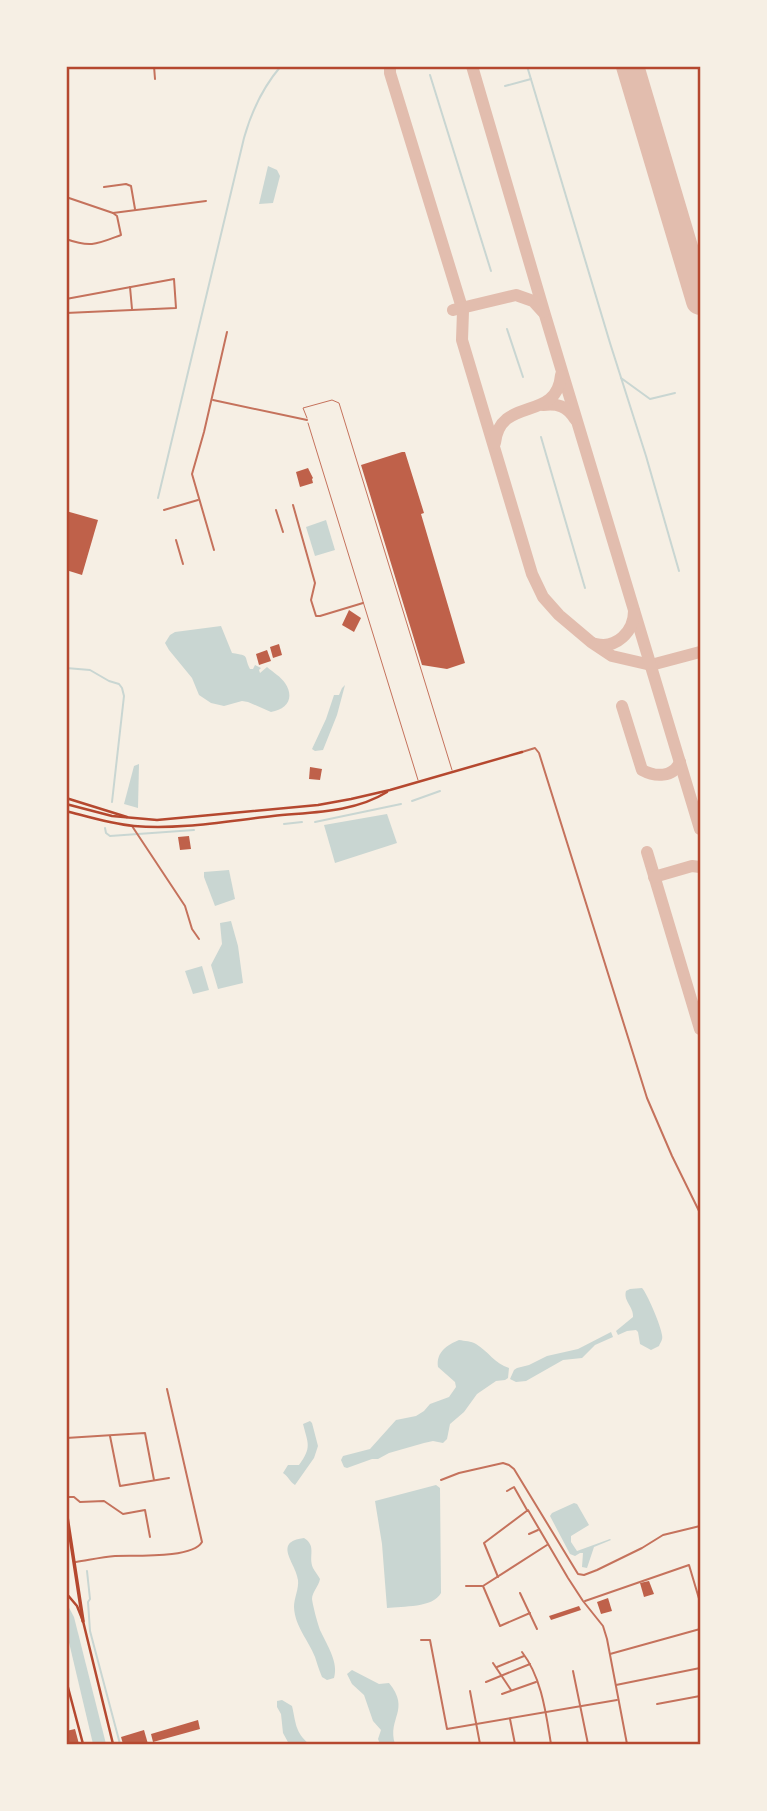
<svg xmlns="http://www.w3.org/2000/svg" width="767" height="1811" font-family="'Alegreya Sans',sans-serif">
<style>
.water{fill:#c9d6d2}
.lines{fill:none;stroke-linecap:round;stroke-linejoin:round}
.stream{stroke:#c9d6d2;stroke-width:2}
.taxiway{stroke:#e2bdae;stroke-width:12}
.runway{stroke:#e2bdae;stroke-width:28}
.building{fill:#bf614a}
.service{stroke:#c5725c;stroke-width:1}
.minor{stroke:#c5725c;stroke-width:2}
.secondary{stroke:#b5482f;stroke-width:2.5}
.primary{stroke:#b5482f;stroke-width:3.5}
.neatline{fill:none;stroke:#b5482f;stroke-width:2.5}
</style>
<rect width="100%" height="100%" fill="#f6efe4"/>
<g class="water">
<polygon points="268,166 277,170 280,176 273,203 259,204"/>
<polygon points="326,520 335,550 315,556 306,527"/>
<path d="M221,626L232,653C251,656 243,655 250,669H253L255,665L261,668L259,670L260,673L267,667C273,672 281,677 285,683C295,698 287,709 271,712L248,702L242,701L224,706L211,703L199,695L192,678L169,650L165,643L170,635L175,632Z"/>
<polygon points="345,685 337,715 323,750 315,751 312,749 326,719 334,695 339,695 342,688"/>
<polygon points="139,764 138,808 124,804 134,766"/>
<polygon points="387,814 397,843 335,863 324,825"/>
<polygon points="229,870 235,899 215,906 204,877 204,872"/>
<polygon points="231,921 238,946 243,983 218,989 211,965 222,944 220,923"/>
<polygon points="202,966 209,990 193,994 185,971"/>
<path d="M642,1288C647,1293 661,1326 662,1335C663,1340 661,1341 659,1346L651,1350L640,1344L638,1332L636,1330L627,1331L618,1335L616,1331L633,1317C634,1307 623,1301 626,1291L630,1289Z"/>
<polygon points="611,1332 613,1337 595,1345 582,1358 563,1360 526,1381 516,1382 510,1379 514,1370 517,1368 529,1365 547,1356 578,1349"/>
<path d="M459,1340C465,1341 471,1341 476,1344C488,1351 495,1364 509,1368L508,1378L505,1380L496,1381L477,1394L464,1412L450,1424L447,1439L443,1443L433,1441L424,1443L389,1453L378,1459H372L347,1468L344,1467L341,1460L343,1456L370,1449L396,1420L416,1416L424,1411L430,1404L449,1397L456,1387L455,1382L438,1367C436,1352 447,1345 459,1340Z"/>
<path d="M310,1421L312,1423L318,1446L314,1458L295,1485C289,1481 289,1477 283,1473L288,1465H299C312,1447 308,1444 303,1424Z"/>
<path d="M436,1485L440,1488L441,1593C433,1608 403,1606 387,1608L382,1544L375,1501Z"/>
<polygon points="574,1503 577,1504 589,1525 571,1536 571,1542 577,1551 610,1539 611,1540 594,1547 587,1568 582,1567 583,1553 580,1553 575,1556 570,1554 550,1516 552,1513"/>
<path d="M304,1538C317,1546 308,1556 313,1568C315,1572 318,1575 320,1579C319,1586 312,1592 312,1599C313,1606 318,1626 321,1632C327,1645 339,1663 334,1678L327,1680L322,1677C319,1670 317,1663 315,1657C308,1639 295,1627 294,1607C294,1598 299,1589 298,1580C296,1563 272,1542 304,1538Z"/>
<polygon points="66,1602 74,1617 106,1744 93,1744 67,1634"/>
<path d="M352,1670L379,1684L389,1683C411,1710 387,1718 395,1744H380L378,1739L381,1730L373,1721L364,1695L352,1684L347,1674Z"/>
<path d="M282,1700L292,1706C296,1723 295,1732 309,1744H289L283,1733L281,1714L277,1707V1701Z"/>
</g>
<g class="lines">
<g class="stream">
<polyline points="527,66 610,343 646,456 679,571"/>
<polyline points="430,75 491,271"/>
<polyline points="505,86 531,79"/>
<polyline points="507,329 523,377"/>
<polyline points="621,378 650,399 675,393"/>
<polyline points="541,437 585,588"/>
<path d="M158,498L244,138C251,113 263,87 281,66"/>
<polyline points="66,668 90,670 109,681 119,684 122,688 124,696 112,802"/>
<polyline points="412,801 440,791"/>
<polyline points="315,822 401,804"/>
<polyline points="284,824 302,822"/>
<polyline points="105,828 106,833 110,836 194,830"/>
<polyline points="87,1571 90,1599 88,1602 90,1631 120,1744"/>
</g>
<g class="taxiway">
<polyline points="390,66 390,73 463,311 462,340 532,574 543,597 559,615 591,642 612,656 651,665 700,652"/>
<polyline points="472,66 545,315 700,829"/>
<polyline points="453,310 516,295 533,301 543,312"/>
<path d="M543,405C557,403 567,406 575,419"/>
<path d="M495,443C500,395 557,423 561,375"/>
<path d="M596,644C616,649 634,632 634,611"/>
<path d="M622,706L642,770C655,777 673,778 680,762"/>
<polyline points="647,852 700,1029"/>
<polyline points="654,877 692,866 700,867"/>
</g>
<polyline class="runway" points="630,66 700,301"/>
</g>
<g class="building">
<polygon points="402,452 405,452 424,513 421,514 465,663 447,669 422,665 361,465"/>
<polygon points="308,468 313,478 312,479 313,483 300,487 296,472"/>
<polygon points="66,511 98,520 82,575 66,570"/>
<polygon points="349,610 361,618 354,632 342,625"/>
<polygon points="279,644 282,655 273,658 270,647"/>
<polygon points="267,650 271,661 259,665 256,654"/>
<polygon points="310,767 322,769 320,780 309,779"/>
<polygon points="189,836 191,849 180,850 178,837"/>
<polygon points="649,1581 654,1594 644,1597 640,1583"/>
<polygon points="608,1598 612,1611 601,1614 597,1602"/>
<polygon points="579,1606 581,1610 551,1620 549,1616"/>
<polygon points="198,1720 200,1729 153,1742 151,1734"/>
<polygon points="75,1729 79,1744 68,1744 66,1731"/>
<polygon points="144,1730 148,1744 123,1744 121,1737"/>
</g>
<g class="lines">
<g class="service">
<polyline points="307,418 303,408 332,400 339,403 452,770"/>
<polyline points="308,423 418,780"/>
</g>
<g class="minor">
<polyline points="154,66 155,79"/>
<polyline points="104,187 126,184 131,186 135,209"/>
<path d="M66,197L113,213L117,216L121,235C97,244 91,248 66,239"/>
<polyline points="113,213 206,201"/>
<polyline points="130,287 132,309"/>
<polyline points="66,299 174,279 176,308 66,313"/>
<polyline points="213,400 307,420"/>
<polyline points="293,505 315,583 311,600 316,616 320,616 363,603"/>
<polyline points="164,510 198,500"/>
<polyline points="276,510 283,532"/>
<polyline points="176,540 183,564"/>
<polyline points="214,550 192,474 204,432 227,332"/>
<polyline points="522,752 535,748 539,753 647,1098 672,1156 700,1213"/>
<polyline points="132,826 185,906 192,929 199,939"/>
<polyline points="66,1231 68,1233"/>
<polyline points="110,1436 120,1486 169,1478"/>
<polyline points="66,1438 145,1433 154,1480"/>
<polyline points="441,1480 459,1473 503,1463 509,1465 514,1469 578,1574 584,1575 597,1570 642,1548 663,1535 700,1526"/>
<polyline points="507,1491 514,1487 527,1510"/>
<polyline points="66,1497 74,1497 80,1502 104,1501 123,1514 145,1510 150,1537"/>
<polyline points="529,1534 538,1530"/>
<path d="M76,1562C89,1560 102,1557 115,1556C133,1555 192,1559 202,1542L167,1389"/>
<polyline points="498,1577 484,1543 528,1510 568,1578 583,1601 603,1626 607,1639 627,1744"/>
<polyline points="466,1586 482,1586"/>
<polyline points="520,1593 537,1629"/>
<polyline points="585,1601 689,1565 700,1602"/>
<polyline points="530,1613 500,1626 483,1586 547,1545"/>
<polyline points="421,1640 430,1640 447,1729 617,1700"/>
<path d="M522,1652C542,1678 546,1714 551,1744"/>
<polyline points="610,1654 700,1629"/>
<polyline points="493,1663 511,1690"/>
<polyline points="497,1667 524,1656"/>
<polyline points="573,1671 588,1744"/>
<polyline points="486,1682 530,1664"/>
<polyline points="616,1685 700,1668"/>
<polyline points="470,1691 480,1744"/>
<polyline points="502,1694 536,1682"/>
<polyline points="657,1704 700,1696"/>
<polyline points="510,1719 515,1744"/>
</g>
<g class="secondary">
<polyline points="66,798 127,817"/>
<polyline points="66,804 112,816 157,820 318,805 351,799 390,790 522,752"/>
<path d="M66,811C89,817 111,824 134,826C180,830 227,821 273,816C311,812 353,813 387,792"/>
<polyline points="66,1593 77,1606 83,1621 113,1744"/>
<polyline points="66,1680 83,1744"/>
</g>
<polyline class="primary" points="66,1510 83,1621"/>
</g>
<rect width="767" height="1811" fill="none" stroke="#f6efe4" stroke-width="136"/>
<rect x="68" y="68" width="631" height="1675" class="neatline"/>
</svg>
